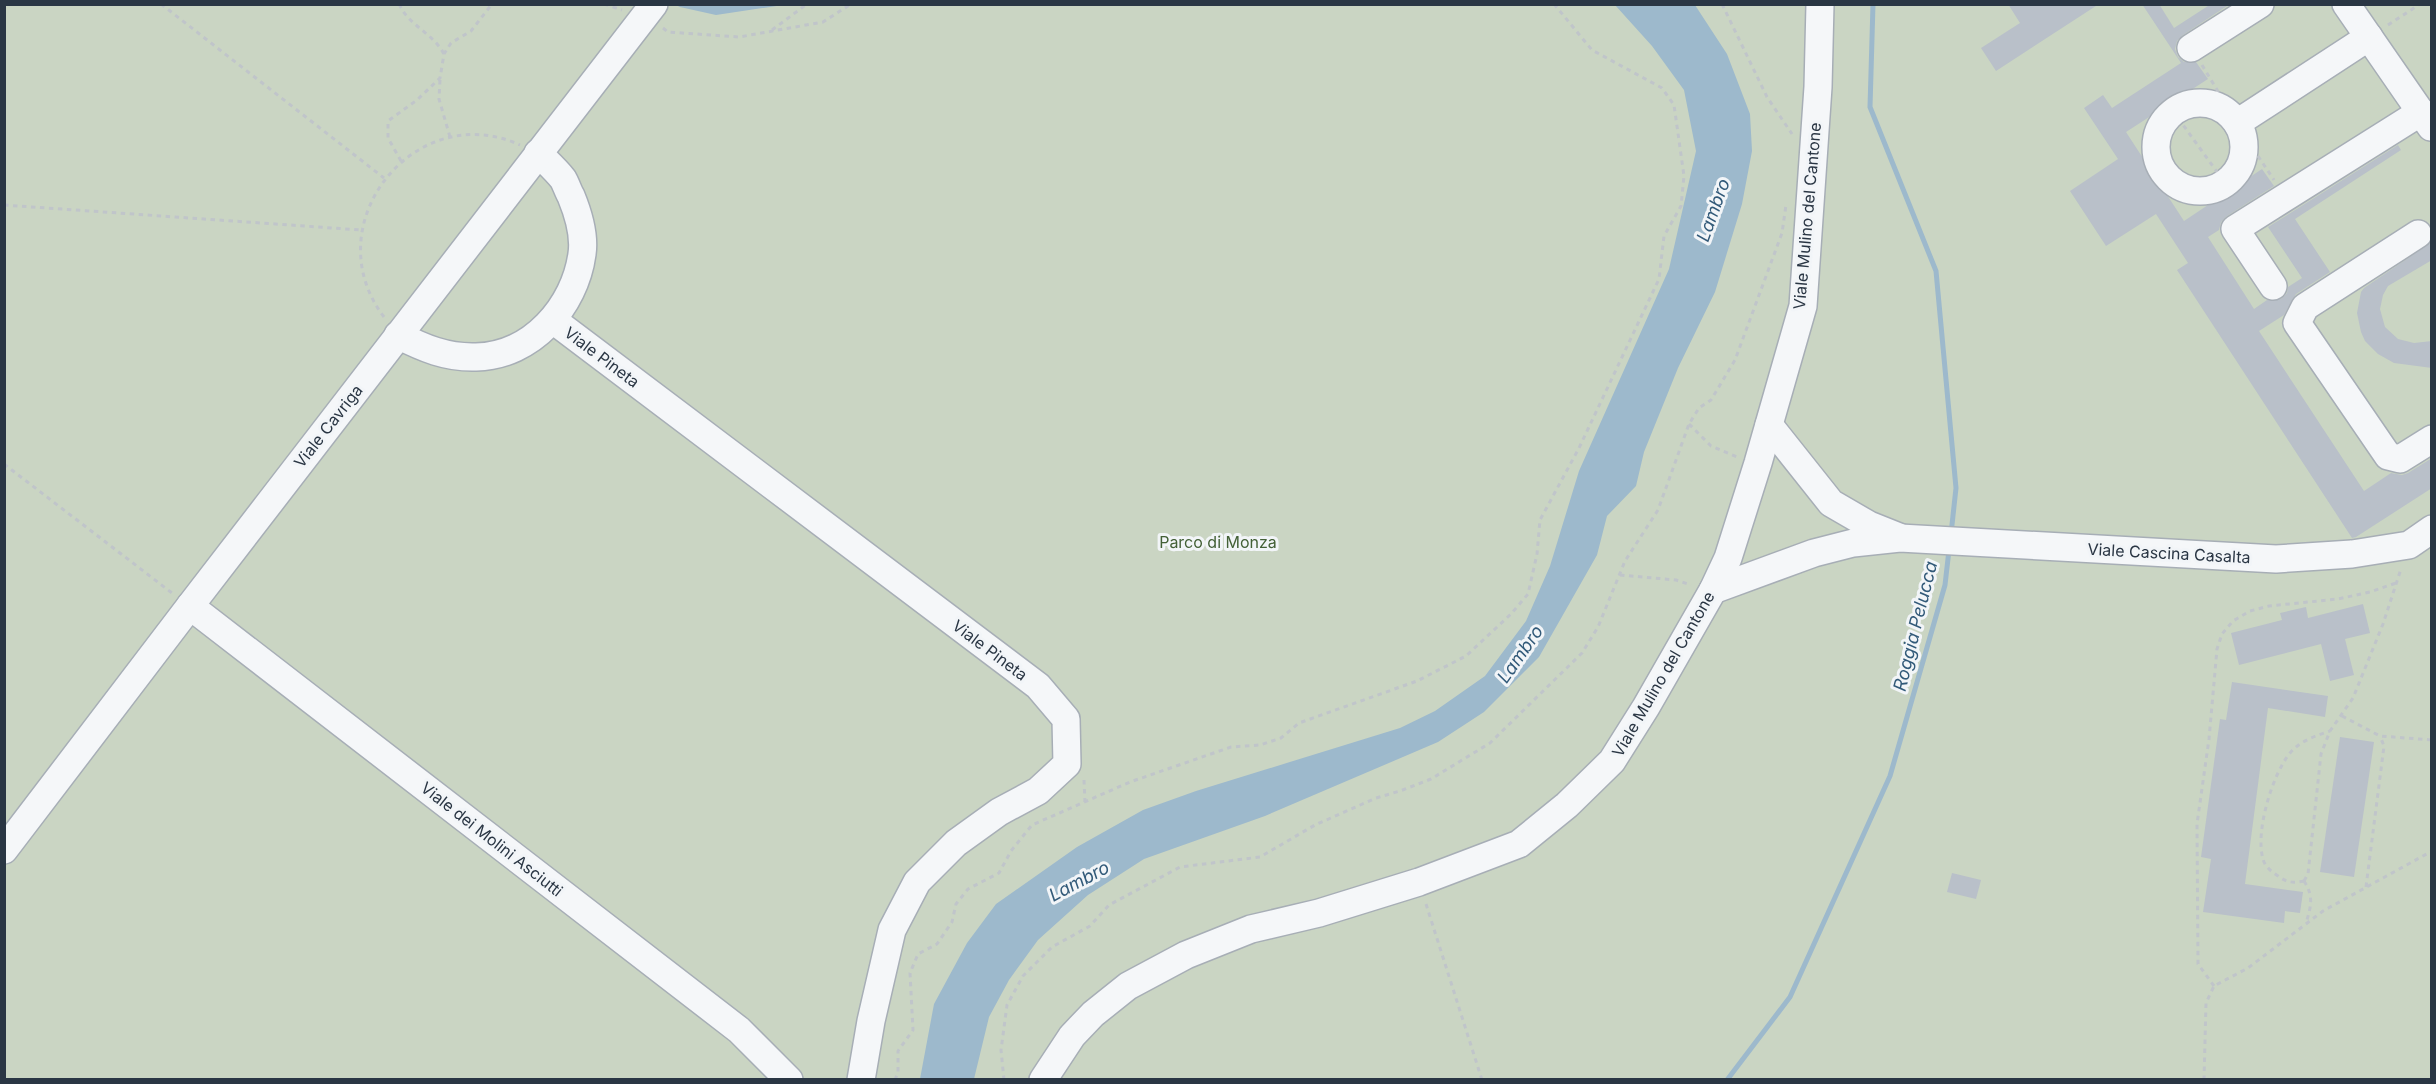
<svg xmlns="http://www.w3.org/2000/svg" width="2436" height="1084" font-family="Inter,sans-serif">
<style>
.green{fill:#cad5c3}
.water{fill:#9db9cc}
.lines{fill:none;stroke-linecap:round;stroke-linejoin:round}
.stream{stroke:#9db9cc;stroke-width:5}
.building{fill:#b9c0c9}
.minor-casing{stroke:#a7aeb6;stroke-width:30}
.path{stroke:#c0c5ca;stroke-width:3;stroke-dasharray:4.5 4.5;stroke-linecap:butt}
.minor{stroke:#f5f7f9;stroke-width:27}
.labels{text-anchor:middle;dominant-baseline:central;stroke-width:6;stroke-linejoin:round;paint-order:stroke}
.street-label{font-size:16px;fill:#2a3644;stroke:#f2f5f8}
.park-label{font-size:16px;fill:#436036;stroke:#f2f5f8}
.water-label{font-size:18px;font-style:italic;fill:#325a79;stroke:#f2f5f8}
</style>
<rect width="100%" height="100%" fill="#e2e7eb"/>
<polygon class="green" points="5,5 2431,5 2431,1079 5,1080"/>
<g class="water">
<polygon points="676,5 783,5 716,15 680,7"/>
<polygon points="1615,5 1695,5 1727,54 1750,114 1752,151 1742,204 1715,292 1678,368 1644,452 1636,486 1607,516 1597,555 1539,657 1484,712 1438,742 1265,816 1144,859 1088,895 1038,940 1009,980 989,1017 974,1079 920,1079 934,1004 967,943 996,904 1077,847 1143,810 1196,791 1400,728 1435,711 1485,676 1526,621 1550,566 1579,471 1669,269 1696,151 1684,90 1652,46"/>
</g>
<g class="lines">
<g class="stream">
<polyline points="1873,4 1870,107 1936,271 1956,488 1951,534"/>
<polyline points="1727,1080 1790,997 1890,776 1945,585 1949,550"/>
</g>
</g>
<g class="building">
<polygon points="2008,4 2099,4 1996,71 1981,48 2020,23"/>
<polygon points="2142,4 2159,4 2174,28 2211,4 2230,4 2183,35 2177,41 2175,49 2178,57 2184,62 2196,62 2208,79 2126,132 2184,221 2262,169 2274,186 2227,216 2221,222 2219,230 2208,237 2254,309 2267,300 2281,299 2287,293 2288,287 2302,278 2268,227 2398,145 2401,150 2295,219 2330,272 2296,294 2284,315 2259,331 2364,491 2391,473 2402,475 2408,473 2432,458 2432,488 2356,537 2352,538 2177,270 2188,263 2156,214 2106,246 2070,191 2118,159 2084,108 2103,95 2112,108 2181,63"/>
<polygon points="2432,242 2432,260 2388,286 2383,295 2380,309 2385,327 2398,339 2414,343 2432,341 2432,368 2394,363 2378,354 2365,341 2361,332 2357,313 2361,292 2364,288"/>
<polygon points="2363,604 2370,633 2345,639 2354,675 2330,681 2321,644 2239,665 2231,633 2282,620 2280,613 2306,607 2308,618"/>
<polygon points="2232,682 2328,696 2325,717 2268,708 2245,884 2303,892 2300,913 2285,911 2284,923 2203,912 2211,859 2201,857 2220,719 2226,720"/>
<polygon points="2340,737 2374,742 2354,877 2320,872"/>
<polygon points="1952,873 1981,880 1976,899 1947,892"/>
</g>
<g class="lines">
<defs>
<g id="minor">
<polyline points="2346,4 2431,127"/>
<polyline points="2191,48 2260,4"/>
<circle cx="2200" cy="147" r="44"/>
<polyline points="2237,123 2369,37"/>
<polyline points="2418,234 2305,307 2297,323 2388,456 2400,459 2432,439"/>
<polyline points="2273,286 2235,229 2421,112"/>
<polyline points="553,320 1038,686 1066,719 1067,764 1038,791 999,812 956,843 917,882 892,930 871,1021 861,1080"/>
<path d="M398,335C423,348 447,358 476,357C532,356 575,306 582,254C585,234 578,213 571,196C568,191 566,184 563,179C556,170 546,161 538,153"/>
<polyline points="1769,425 1831,503 1869,525 1899,537"/>
<polyline points="1713,590 1814,553 1853,543 1900,538 2276,559 2352,554 2409,545 2432,529"/>
<polyline points="190,606 739,1030 789,1080"/>
<polyline points="4,850 190,606 654,4"/>
<polyline points="1043,1080 1072,1036 1093,1014 1128,986 1186,955 1251,929 1319,913 1419,882 1519,844 1567,805 1612,761 1646,707 1713,590 1728,558 1758,463 1803,306 1818,87 1820,4"/>
</g>
</defs>
<use href="#minor" class="minor-casing"/>
<g class="path">
<polyline points="161,4 384,178"/>
<path d="M399,4C409,26 433,33 444,54"/>
<polyline points="604,4 622,10"/>
<polyline points="1722,4 1767,97 1792,134"/>
<polyline points="2388,25 2420,4"/>
<polyline points="663,28 668,32 739,37 823,22 851,4"/>
<polyline points="772,30 807,4"/>
<polyline points="2202,65 2225,103"/>
<polyline points="440,80 439,99 450,137"/>
<polyline points="2173,111 2225,183"/>
<polyline points="2248,141 2274,180"/>
<polyline points="401,161 388,138 388,121 417,100 440,78 444,54 451,43 471,31 492,4"/>
<polyline points="4,205 361,230"/>
<path d="M384,317C313,224 416,97 520,145"/>
<polyline points="1689,424 1711,446 1737,457"/>
<polyline points="4,464 172,593"/>
<polyline points="1620,575 1676,580 1691,585"/>
<polyline points="2342,716 2380,736 2432,740"/>
<polyline points="1084,780 1085,802"/>
<polyline points="2304,881 2308,874 2321,754 2330,731 2353,698 2383,624 2401,569"/>
<path d="M2304,881C2294,883 2287,883 2278,876C2272,872 2265,867 2263,859C2255,832 2272,775 2290,753C2300,741 2315,736 2330,731"/>
<path d="M2304,881C2314,896 2311,907 2306,923"/>
<polyline points="2366,887 2384,746 2380,736"/>
<polyline points="1426,904 1482,1080"/>
<polyline points="2214,986 2198,964 2197,824 2209,739 2217,649 2222,634 2233,621 2250,611 2269,606 2338,599 2370,592 2396,583"/>
<polyline points="895,1080 898,1072 898,1051 913,1030 910,973 918,954 937,944 952,922 956,904 968,889 999,873 1011,851 1032,825 1130,782 1231,747 1260,745 1281,738 1299,723 1417,681 1466,656 1511,614 1528,594 1537,554 1540,520 1579,448 1659,279 1664,236 1681,206 1684,176 1674,105 1662,88 1592,50 1554,4"/>
<polyline points="1004,1080 1001,1050 1007,1005 1023,976 1052,947 1090,926 1109,905 1180,867 1260,857 1315,825 1376,798 1400,791 1431,779 1490,743 1582,653 1598,627 1625,561 1658,510 1689,424 1699,408 1711,400 1735,360 1782,233 1786,205"/>
<polyline points="2204,1080 2206,1003 2214,986 2248,968 2323,911 2432,851"/>
</g>
<use href="#minor" class="minor"/>
</g>
<g class="labels">
<g class="street-label">
<text transform="translate(1807 216) rotate(-85)">Viale Mulino del Cantone</text>
<text transform="translate(602 357) rotate(37)">Viale Pineta</text>
<text transform="translate(328 426) rotate(-52)">Viale Cavriga</text>
<text transform="translate(2169 553) rotate(3)">Viale Cascina Casalta</text>
<text transform="translate(990 650) rotate(37)">Viale Pineta</text>
<text transform="translate(1663 674) rotate(-60)">Viale Mulino del Cantone</text>
<text transform="translate(492 839) rotate(38)">Viale dei Molini Asciutti</text>
</g>
<g class="park-label">
<text x="1218" y="542">Parco di Monza</text>
</g>
<g class="water-label">
<text transform="translate(1713 210) rotate(-70)">Lambro</text>
<text transform="translate(1915 626) rotate(-76)">Roggia Pelucca</text>
<text transform="translate(1520 654) rotate(-55)">Lambro</text>
<text transform="translate(1079 881) rotate(-28)">Lambro</text>
</g>
</g>
<rect width="2436" height="1084" fill="none" stroke="#2a3644" stroke-width="12"/>
</svg>
